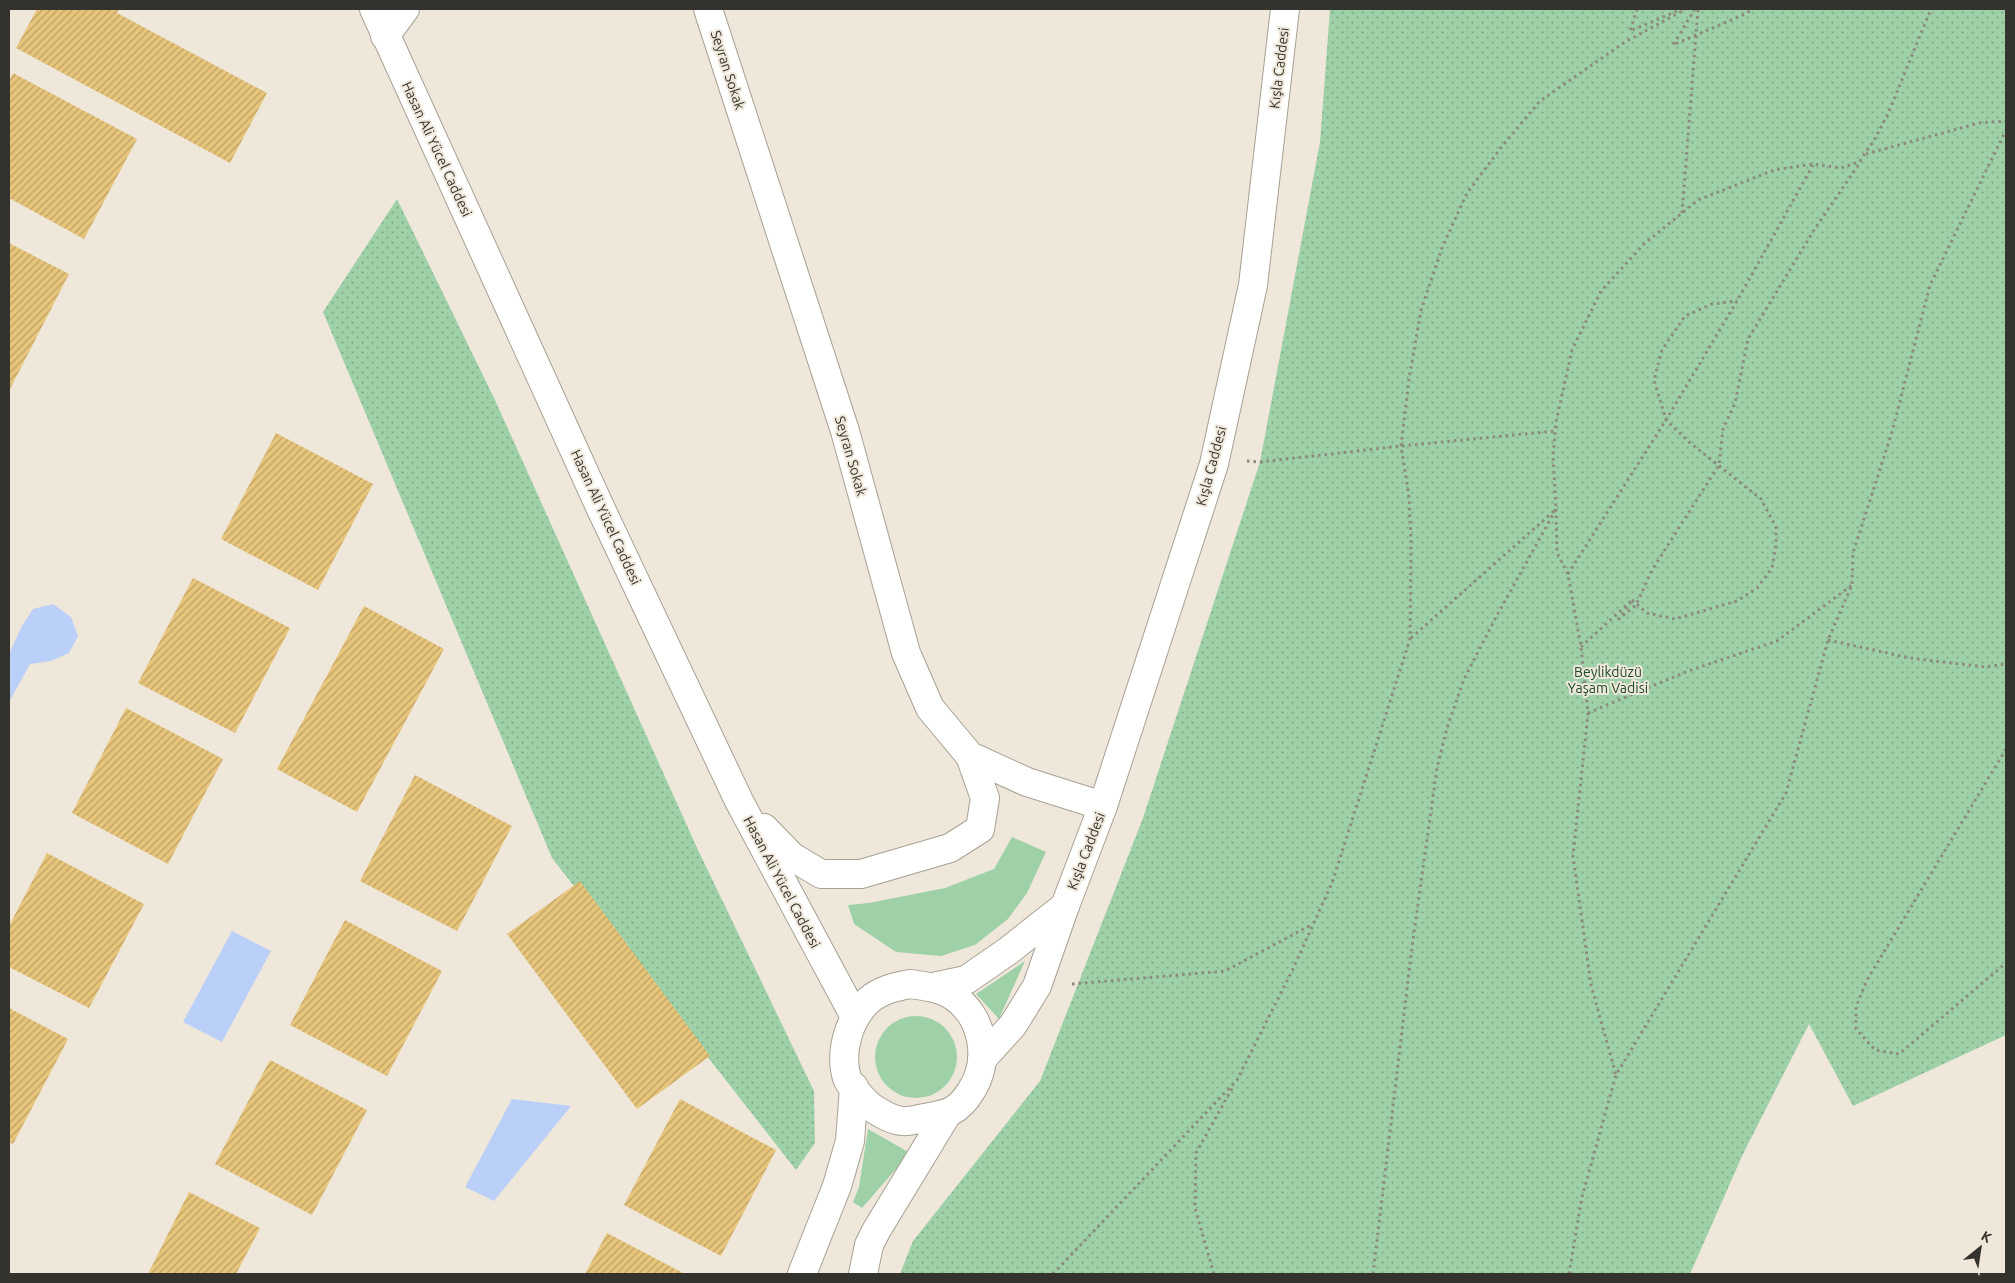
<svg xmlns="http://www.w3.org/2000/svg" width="2015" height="1283" font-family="Ubuntu,sans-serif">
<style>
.green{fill:#9ed1a8}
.park{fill:url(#park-dots)}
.water{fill:#bad0f8}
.building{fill:url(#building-hatch)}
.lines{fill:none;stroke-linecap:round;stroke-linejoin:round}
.minor-casing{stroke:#a7a194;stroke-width:30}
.path{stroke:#8d897f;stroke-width:3;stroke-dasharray:2.5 4;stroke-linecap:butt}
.minor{stroke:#fff;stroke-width:28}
.labels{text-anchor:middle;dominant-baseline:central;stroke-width:4;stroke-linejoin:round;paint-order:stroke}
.street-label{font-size:14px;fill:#34322c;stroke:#efe8da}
.park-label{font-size:14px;fill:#194a27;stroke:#efe8da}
</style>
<defs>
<pattern id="park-dots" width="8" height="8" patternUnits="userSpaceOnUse" patternTransform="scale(1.25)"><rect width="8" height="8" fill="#9ed1a8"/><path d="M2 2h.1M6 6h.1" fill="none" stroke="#82aa89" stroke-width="1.8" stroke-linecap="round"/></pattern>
<pattern id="building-hatch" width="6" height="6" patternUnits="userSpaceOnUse" patternTransform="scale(1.25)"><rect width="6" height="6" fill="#e7c57b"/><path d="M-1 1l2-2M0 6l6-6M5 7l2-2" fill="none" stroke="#bca165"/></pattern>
</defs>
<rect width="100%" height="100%" fill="#efe8da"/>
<g class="green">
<polygon points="1012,837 1046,852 1027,893 1008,919 975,945 941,956 896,952 854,924 848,905 869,903 945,888 994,869"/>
<polygon points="1025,961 999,1019 976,994"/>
<circle cx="916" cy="1057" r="41"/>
<polygon points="868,1129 910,1153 862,1208 853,1202 859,1187"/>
</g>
<g class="park">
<polygon points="1330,9 2006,9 2006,1035 1853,1106 1809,1024 1743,1154 1690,1274 900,1274 913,1241 1040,1081 1143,818 1260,462 1320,142"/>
<polygon points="397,199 495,400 698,850 814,1091 815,1143 796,1170 552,858 323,312"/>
</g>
<g class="water">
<polygon points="53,604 71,617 78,636 69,653 51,661 30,664 9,702 9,654 22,626 33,609"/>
<polygon points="232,931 271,951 222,1042 183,1022"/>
<polygon points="512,1099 571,1106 494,1201 465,1187"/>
</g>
<g class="building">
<polygon points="37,9 119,9 117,13 267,93 230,163 16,48"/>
<polygon points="13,73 137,139 84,239 9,198 9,81"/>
<polygon points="9,243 69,274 9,391"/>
<polygon points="276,433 373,484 318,590 221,539"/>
<polygon points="193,578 290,628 235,733 138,683"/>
<polygon points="364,606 444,649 357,812 277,769"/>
<polygon points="126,708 223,759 168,864 72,813"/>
<polygon points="415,775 512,826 457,931 360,881"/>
<polygon points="47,853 144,904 89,1008 9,967 9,926"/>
<polygon points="580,881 710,1056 637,1109 507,934"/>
<polygon points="345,920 442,971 387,1076 290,1025"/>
<polygon points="9,1008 68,1039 13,1144 9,1142"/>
<polygon points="270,1060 367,1110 312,1215 215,1164"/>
<polygon points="680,1099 776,1150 721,1256 624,1205"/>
<polygon points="189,1192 260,1228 236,1274 148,1274"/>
<polygon points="607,1233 685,1274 585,1274"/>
</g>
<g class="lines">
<defs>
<g id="minor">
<polyline points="374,9 600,507 739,801 855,1017"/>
<polyline points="708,9 845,431 906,653 930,708 970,756 1027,782 1103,806"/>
<polyline points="385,36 405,9"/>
<polyline points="764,828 791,856 821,874 861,874 950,848 980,829 985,798 970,756"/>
<path d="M910,984C925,986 940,988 953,996C984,1017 991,1061 971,1091C958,1112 948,1114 924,1118C918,1119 909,1122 902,1121C891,1120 880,1113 871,1107C864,1101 850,1086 847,1078C839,1052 849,1019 868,1001C880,990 895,987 910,984Z"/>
<polyline points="933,987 966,980 1008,951 1065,906"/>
<polyline points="983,1058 1013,1025 1037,986 1065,906 1103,806 1214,464 1253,285 1285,9"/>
<polyline points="802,1274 837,1186 850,1141 854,1087"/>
<polyline points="863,1274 869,1245 876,1231 947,1114"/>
</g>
</defs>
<use href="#minor" class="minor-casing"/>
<g class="path">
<polyline points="1637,9 1630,31 1682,9"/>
<polyline points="1695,9 1673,45 1745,14 1753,9"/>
<polyline points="1866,154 1979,123 2006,121"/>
<polyline points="1682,213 1698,9"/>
<polyline points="1247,461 1260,462 1401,446 1555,431"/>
<polyline points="1556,509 1557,553 1568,574 1581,647 1588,713 1573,856 1591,985 1616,1075"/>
<polyline points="1568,574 1666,420 1737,301 1813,165"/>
<polyline points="1632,600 1647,613 1675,619 1737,601 1757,588 1772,568 1776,545 1776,527 1761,499 1689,442 1666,420 1654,380 1662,350 1685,316 1712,304 1737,301"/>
<polyline points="1411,638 1554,511"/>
<polyline points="1828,640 1910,658 1985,667 2006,664"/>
<polyline points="1581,647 1632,600 1619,619 1636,605 1652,570 1719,465 1723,429 1735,403 1748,339 1814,230 1861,161"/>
<polyline points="1588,713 1688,671 1777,641 1852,585"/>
<polyline points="2006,749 1867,980 1856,1007 1856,1029 1875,1050 1899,1054 2006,963"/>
<polyline points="1072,984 1225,971 1313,924"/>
<polyline points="1053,1274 1237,1080 1293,969 1332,883 1410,639 1411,541 1409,496 1401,446 1409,379 1421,310 1442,248 1467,193 1503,145 1540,101 1625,42 1686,9"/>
<polyline points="1214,1274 1195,1208 1196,1153 1234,1085"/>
<polyline points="1373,1274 1412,947 1437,768 1447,728 1464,679 1495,619 1556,509 1553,456 1556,422 1572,350 1601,291 1644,244 1698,200 1774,170 1813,164 1841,168 1859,162 1873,142 1887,116 1931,9"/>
<polyline points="1569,1274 1582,1197 1616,1075 1786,793 1828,640 1852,585 1853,553 1892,432 1930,285 2006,130"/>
</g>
<use href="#minor" class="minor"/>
</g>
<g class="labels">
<g class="street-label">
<text transform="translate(1279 68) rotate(-83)">Kışla Caddesi</text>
<text transform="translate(728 70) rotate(72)">Seyran Sokak</text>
<text transform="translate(437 149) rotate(65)">Hasan Ali Yücel Caddesi</text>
<text transform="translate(851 456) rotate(74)">Seyran Sokak</text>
<text transform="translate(1211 466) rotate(-75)">Kışla Caddesi</text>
<text transform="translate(606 517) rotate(65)">Hasan Ali Yücel Caddesi</text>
<text transform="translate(1086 851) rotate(-69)">Kışla Caddesi</text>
<text transform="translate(782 882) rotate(62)">Hasan Ali Yücel Caddesi</text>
</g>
<g class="park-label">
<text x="1608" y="672">Beylikdüzü<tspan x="1608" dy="16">Yaşam Vadisi</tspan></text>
</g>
</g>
<rect width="2015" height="1283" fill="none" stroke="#34322c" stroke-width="20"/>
<g transform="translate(1980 1248) rotate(30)" stroke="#efe8da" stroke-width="4" paint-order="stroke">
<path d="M0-4L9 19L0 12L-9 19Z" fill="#34322c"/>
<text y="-8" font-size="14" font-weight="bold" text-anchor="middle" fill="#34322c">K</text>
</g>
</svg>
